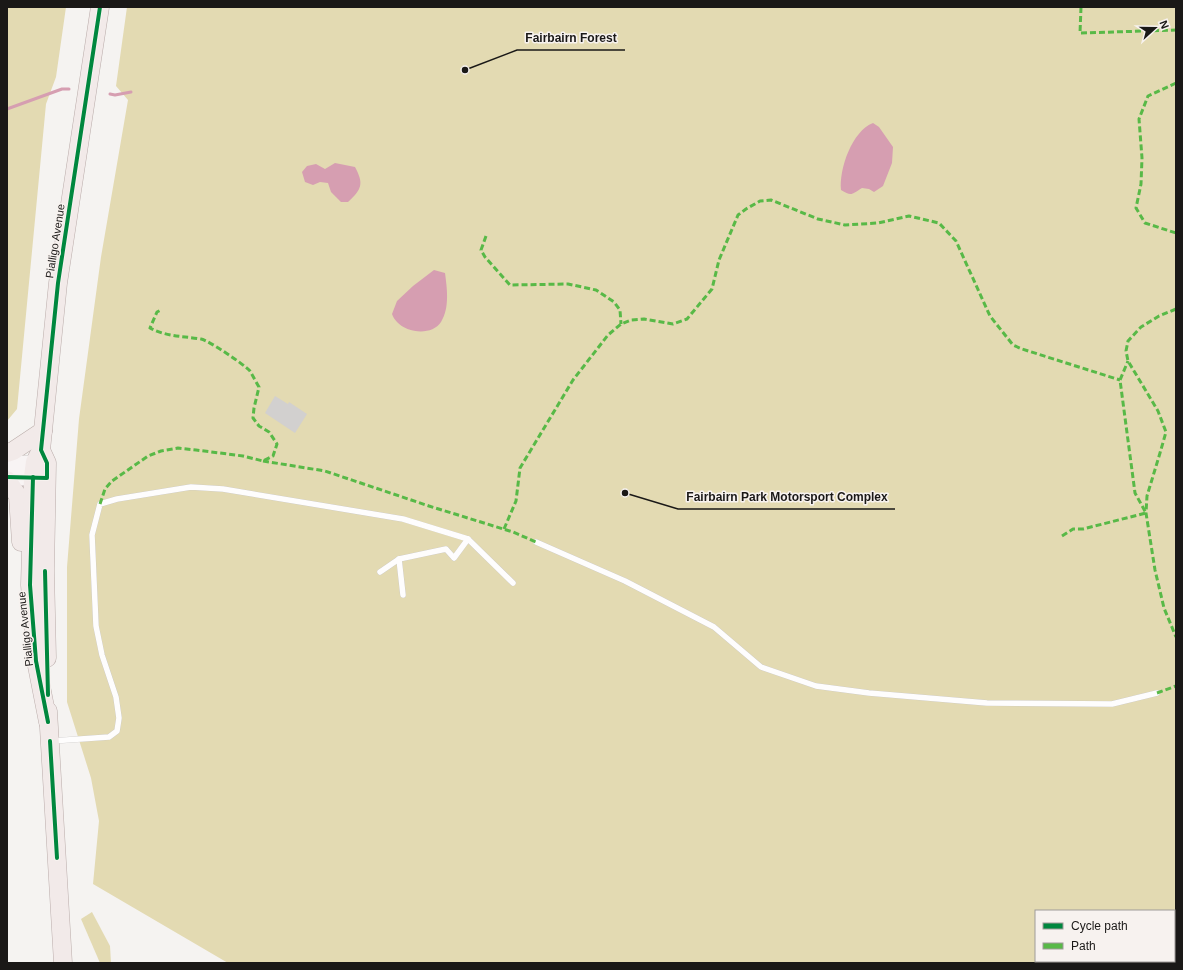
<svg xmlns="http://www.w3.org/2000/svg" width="1183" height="970" font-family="Helvetica,sans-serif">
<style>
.green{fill:#e3dab2;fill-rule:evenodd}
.water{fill:#d69eb1}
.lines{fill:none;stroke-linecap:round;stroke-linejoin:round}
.stream{stroke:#d69eb1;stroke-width:3}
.building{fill:#d2d0cf}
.lane-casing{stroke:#c8c6c5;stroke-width:6}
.secondary-casing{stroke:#c8c6c5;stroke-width:17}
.primary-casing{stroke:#baacaa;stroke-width:19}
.lane{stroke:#fefdfd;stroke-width:5.5}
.secondary{stroke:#f8f4f4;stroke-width:16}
.primary{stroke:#f2eae9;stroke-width:18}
.quiet{stroke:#58b947;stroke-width:3;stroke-dasharray:6 3;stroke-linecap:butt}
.cycleway-casing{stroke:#f7f2ef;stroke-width:6}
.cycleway{stroke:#00873e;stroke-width:4}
.labels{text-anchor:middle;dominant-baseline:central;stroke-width:3;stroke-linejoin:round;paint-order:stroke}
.street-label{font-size:11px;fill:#1a1817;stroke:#f7f2ef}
.leader{fill:none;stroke:#1a1817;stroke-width:1.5}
.callout-dot{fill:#1a1817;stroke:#f7f2ef;stroke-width:1.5}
.callout-label{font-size:12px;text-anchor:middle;font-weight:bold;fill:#1a1817;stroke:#f7f2ef;stroke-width:3;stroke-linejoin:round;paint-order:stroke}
</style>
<rect width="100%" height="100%" fill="#f5f3f1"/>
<g class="green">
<polygon points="7,7 66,7 56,77 46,104 17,409 7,421"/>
<path d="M127,7H1176V963H228L93,884L99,821L91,778L67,702V567L79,419L101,257L128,100L116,86ZM1036,911H1174V961H1036Z"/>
<polygon points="92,912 110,946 111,963 100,963 81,919"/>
</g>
<g class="water">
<path d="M873,123L879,127L893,147L892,163L883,186L874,192L869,189L862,188C852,194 852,197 841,190C839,169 852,131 873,123Z"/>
<path d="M335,163L355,167C364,184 362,189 348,202H341L331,192L328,183L320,182L313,185L305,182L302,172L307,166L316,164L325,169Z"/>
<path d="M434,270L445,273C447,288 450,308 441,322C432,336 407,333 397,322C395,320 393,317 392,314L397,301L413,286Z"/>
</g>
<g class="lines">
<g class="stream">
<polyline points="110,94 115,95 131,92"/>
<polyline points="7,109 62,89 69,89"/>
</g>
</g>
<polygon class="building" points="275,396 288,404 289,402 307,414 295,433 265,413"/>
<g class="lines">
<defs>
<g id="lane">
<polyline points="536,542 625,581 714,627 761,667 816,686 869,693 987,703 1112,704 1157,693"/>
<polyline points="399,559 403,595"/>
<polyline points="380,572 399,559 446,549 454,558 468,539"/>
<polyline points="52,741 109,737 117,731 119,718 116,697 102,655 96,626 92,535 100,504 117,499 191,487 223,489 403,519 468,539 513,583"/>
</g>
<g id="secondary">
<polyline points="7,464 47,463"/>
<polyline points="7,477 45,478"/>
</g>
<g id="primary">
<polyline points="41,450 47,463 45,571 47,658"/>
<polyline points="7,453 13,451 43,431"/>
<polyline points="7,480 18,496 21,542"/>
<polyline points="48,711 63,963"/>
<polyline points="48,722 36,661 30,585 33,477 35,462 41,450 58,283 100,7"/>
</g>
</defs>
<use href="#lane" class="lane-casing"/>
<use href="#secondary" class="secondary-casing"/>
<use href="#primary" class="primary-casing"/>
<use href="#lane" class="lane"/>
<use href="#secondary" class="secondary"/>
<use href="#primary" class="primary"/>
<g class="quiet">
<polyline points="1081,7 1080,33 1176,30"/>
<polyline points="1176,83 1148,96 1139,119 1142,158 1141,184 1136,208 1145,223 1176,233"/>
<polyline points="486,236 481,250 485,257 510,285 568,284 596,290 614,302 620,310 621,324"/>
<polyline points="1176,309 1159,316 1141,327 1128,341 1126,351 1128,361 1158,411 1166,432 1160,453 1147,496 1146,513 1155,570 1164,608 1176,637"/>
<polyline points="263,461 325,471 429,506 513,532 536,542"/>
<path d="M100,504L105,489L112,481L148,456L161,451L178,448L196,450L243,456L263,461L273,456L277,444L269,432L259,426L253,418L254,408L259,387C256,382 253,376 250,371C245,365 208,340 201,339C183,336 167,337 150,328L157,312L161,310"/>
<polyline points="504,529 516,501 520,468 573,380 608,335 621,324 631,320 644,319 673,324 687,319 712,289 719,260 738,215 746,209 760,201 771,200 818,219 845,225 878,223 909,216 939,223 956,241 990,316 1013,345 1022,349 1120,380"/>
<polyline points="1062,536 1073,529 1083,529 1146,513 1135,493 1120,380 1128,361"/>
<polyline points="1157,693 1176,686"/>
</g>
<defs>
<g id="cycleway">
<polyline points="7,477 47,478 47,463 41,450 58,283 100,7"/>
<polyline points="33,477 30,585 36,661 48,722"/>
<polyline points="45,571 48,695"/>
<polyline points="50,741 57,858"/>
</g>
</defs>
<use href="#cycleway" class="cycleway-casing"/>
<use href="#cycleway" class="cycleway"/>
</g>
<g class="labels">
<g class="street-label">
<text transform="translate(55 241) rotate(-81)">Pialligo Avenue</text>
<text transform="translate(25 629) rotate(-96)">Pialligo Avenue</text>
</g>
</g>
<path class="leader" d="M465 70L517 50H625M625 493L678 509H895"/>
<g class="callout-dot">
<circle cx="465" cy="70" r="4"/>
<circle cx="625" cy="493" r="4"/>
</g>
<g class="callout-label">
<text x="571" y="42">Fairbairn Forest</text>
<text x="787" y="501">Fairbairn Park Motorsport Complex</text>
</g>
<rect width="1183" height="970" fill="none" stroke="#1a1817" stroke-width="16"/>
<rect x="1035" y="910" width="140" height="52" fill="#f7f2ef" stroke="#9f9b99"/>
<rect x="1043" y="923" width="20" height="6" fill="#00873e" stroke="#9f9b99"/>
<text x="1071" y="930" font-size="12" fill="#1a1817">Cycle path</text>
<rect x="1043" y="943" width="20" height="6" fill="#58b947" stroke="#9f9b99"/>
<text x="1071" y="950" font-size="12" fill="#1a1817">Path</text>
<g transform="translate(1155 28) rotate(69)" stroke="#f7f2ef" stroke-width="3" paint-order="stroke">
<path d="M0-3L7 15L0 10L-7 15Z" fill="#1a1817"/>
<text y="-6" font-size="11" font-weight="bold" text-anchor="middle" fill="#1a1817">N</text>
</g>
</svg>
